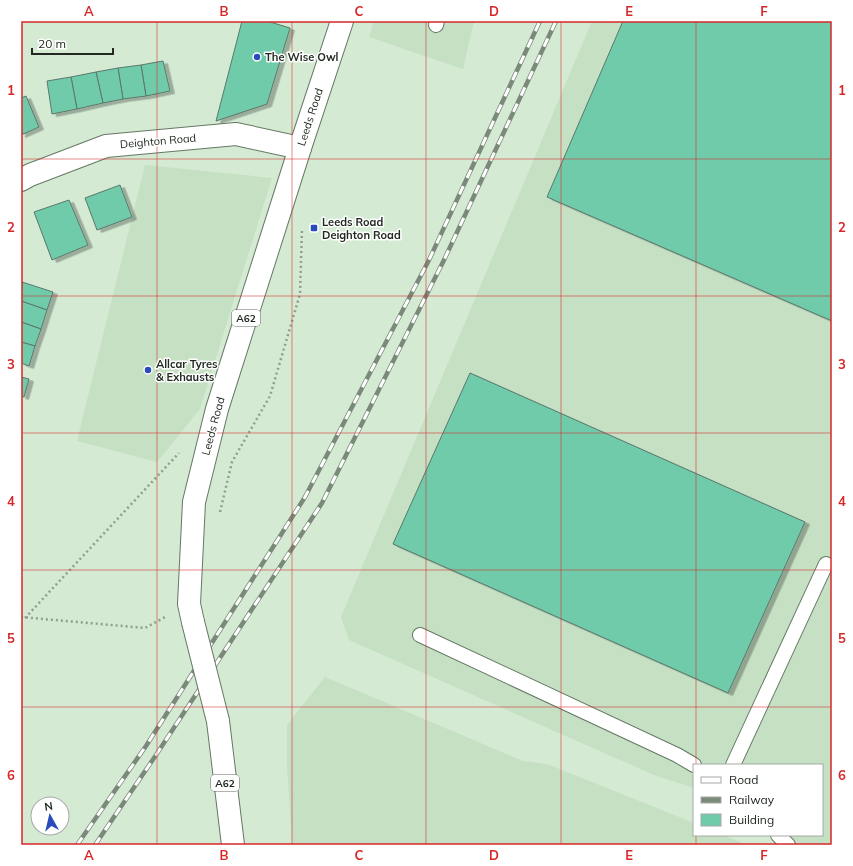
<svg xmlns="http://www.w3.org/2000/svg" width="853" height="866" font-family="Mulish,sans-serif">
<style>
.built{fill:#c5e0c3}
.building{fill:#6fcbaa;stroke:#5a776c;filter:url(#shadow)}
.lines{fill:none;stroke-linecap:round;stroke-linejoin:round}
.lane-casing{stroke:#657864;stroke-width:16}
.street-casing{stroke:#657864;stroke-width:24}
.primary-casing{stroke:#657864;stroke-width:24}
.path{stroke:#8e9f8e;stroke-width:2.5;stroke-dasharray:2 3;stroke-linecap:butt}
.lane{stroke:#fff;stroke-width:14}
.street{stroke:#fff;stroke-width:22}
.primary{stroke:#fff;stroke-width:22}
.rail-casing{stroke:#7a897a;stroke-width:4.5}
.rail{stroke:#fff;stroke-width:3;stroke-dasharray:9;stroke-linecap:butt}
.primary-bridge-casing{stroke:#657864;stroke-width:24;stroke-linecap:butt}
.primary-bridge{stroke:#fff;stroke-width:22}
.grid{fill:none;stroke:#d62828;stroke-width:1;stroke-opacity:0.55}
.poi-dot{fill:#294bbb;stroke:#fff;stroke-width:1.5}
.labels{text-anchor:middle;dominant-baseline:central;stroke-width:3;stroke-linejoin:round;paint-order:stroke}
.shield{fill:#fff;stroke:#646964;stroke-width:1}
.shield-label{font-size:10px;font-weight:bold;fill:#212921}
.poi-label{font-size:11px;font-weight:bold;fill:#212921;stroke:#fff;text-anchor:start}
.street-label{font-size:11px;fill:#212921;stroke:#fff}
.neatline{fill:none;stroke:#d62828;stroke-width:1.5}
.grid-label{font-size:13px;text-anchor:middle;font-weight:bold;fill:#d62828}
</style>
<defs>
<filter id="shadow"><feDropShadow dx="4.5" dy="2.5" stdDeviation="0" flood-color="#0004"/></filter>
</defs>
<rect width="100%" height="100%" fill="#d4ead3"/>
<g class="built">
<polygon points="374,21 474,21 463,69 369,37"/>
<polygon points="592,21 832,21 832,845 778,845 769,835 822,835 822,765 694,765 694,788 654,775 349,640 341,617"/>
<polygon points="145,165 272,178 200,409 157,462 77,441"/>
<polygon points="325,677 523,761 547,764 694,823 694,835 723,835 748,845 292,845 287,764 287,725"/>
</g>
<g class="building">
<polygon points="242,21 267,21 290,28 267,104 216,121"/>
<polygon points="623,21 832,21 832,321 547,197"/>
<polygon points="163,61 170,91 146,96 141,65"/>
<polygon points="141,65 146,96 123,99 118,68"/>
<polygon points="118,68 123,99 103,103 96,72"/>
<polygon points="96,72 103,103 77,109 71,77"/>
<polygon points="71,77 77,109 52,114 47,81"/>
<polygon points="26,96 39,127 21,135 21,98"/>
<polygon points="120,185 132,217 97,230 85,198"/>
<polygon points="69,200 88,245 52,260 34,212"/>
<polygon points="22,282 53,292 47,310 21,301"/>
<polygon points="21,301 47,310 41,329 21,322"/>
<polygon points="21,322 41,329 35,346 21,342"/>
<polygon points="21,342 35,346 29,366 21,363"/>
<polygon points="470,373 805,522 728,693 393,544"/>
<polygon points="21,377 29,379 24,397 21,396"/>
</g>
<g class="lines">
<defs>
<g id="lane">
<polyline points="436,25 437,21"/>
<polyline points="420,635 677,755 694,765"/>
<polyline points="733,765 826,564"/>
<polyline points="778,835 788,845"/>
</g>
<polyline id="street" points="21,180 30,175 106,146 236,134 300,148"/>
<g id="primary">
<polyline points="193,622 189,604 194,502 217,409 300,148 342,21"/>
<polyline points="218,721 233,845"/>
</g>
</defs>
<use href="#lane" class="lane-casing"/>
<use href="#street" class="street-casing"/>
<use href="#primary" class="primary-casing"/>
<g class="path">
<polyline points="220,512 232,462 270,396 300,294 302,228"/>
<polyline points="21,617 145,628 167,616"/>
<polyline points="25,618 179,453"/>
</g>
<use href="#lane" class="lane"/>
<use href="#street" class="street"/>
<use href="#primary" class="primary"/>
<defs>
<g id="rail">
<polyline points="77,845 146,746 305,497 429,260 540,21"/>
<polyline points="95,845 156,755 322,503 444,260 556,21"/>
</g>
</defs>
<use href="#rail" class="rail-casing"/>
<use href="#rail" class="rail"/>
<defs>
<polyline id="primary-bridge" points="193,622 218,721"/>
</defs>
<use href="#primary-bridge" class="primary-bridge-casing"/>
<use href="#primary-bridge" class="primary-bridge"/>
</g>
<path class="grid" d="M157,21V845M292,21V845M426,21V845M561,21V845M696,21V765M21,159H832M21,296H832M21,433H832M21,570H832M21,707H832M696,835V845"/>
<g class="poi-dot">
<circle cx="257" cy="57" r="4"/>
<rect x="310" y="224" width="8" height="8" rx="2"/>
<circle cx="148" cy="370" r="4"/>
</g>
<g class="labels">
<g class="shield">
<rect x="232" y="310" width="28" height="16" rx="3"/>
<rect x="211" y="775" width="28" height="16" rx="3"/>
</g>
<g class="shield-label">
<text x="246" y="318">A62</text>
<text x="225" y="783">A62</text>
</g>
<g class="poi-label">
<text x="265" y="57">The Wise Owl</text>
<text x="322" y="222">Leeds Road<tspan x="322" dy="13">Deighton Road</tspan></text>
<text x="156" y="364">Allcar Tyres<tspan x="156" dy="13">&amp; Exhausts</tspan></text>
</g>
<g class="street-label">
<text transform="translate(310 117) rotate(-72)">Leeds Road</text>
<text transform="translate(158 141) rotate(-5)">Deighton Road</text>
<text transform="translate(213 426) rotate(-75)">Leeds Road</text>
</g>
</g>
<rect width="853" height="866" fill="none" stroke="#ffffff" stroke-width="44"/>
<rect x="693" y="764" width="130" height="72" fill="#ffffff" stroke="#a6a9a6"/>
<rect x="701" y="777" width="20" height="6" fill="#ffffff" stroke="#a6a9a6"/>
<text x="729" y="784" font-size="12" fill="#212921">Road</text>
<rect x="701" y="797" width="20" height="6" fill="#7a897a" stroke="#a6a9a6"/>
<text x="729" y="804" font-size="12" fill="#212921">Railway</text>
<rect x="701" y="814" width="20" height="12" fill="#6fcbaa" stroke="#a6a9a6"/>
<text x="729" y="824" font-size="12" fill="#212921">Building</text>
<g transform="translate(50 816) rotate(352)"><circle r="19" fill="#ffffff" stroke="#a6a9a6"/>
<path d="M0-3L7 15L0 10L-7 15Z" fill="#294bbb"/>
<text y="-6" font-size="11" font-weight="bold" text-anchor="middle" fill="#212921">N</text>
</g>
<path d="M32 48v6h81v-6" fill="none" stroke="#212921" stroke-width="2"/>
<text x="38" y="48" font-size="12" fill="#212921" stroke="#ffffff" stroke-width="3" paint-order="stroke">20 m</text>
<rect x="22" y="22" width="809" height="822" class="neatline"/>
<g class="grid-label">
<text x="89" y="16">A</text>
<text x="224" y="16">B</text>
<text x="359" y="16">C</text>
<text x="494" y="16">D</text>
<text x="629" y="16">E</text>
<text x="764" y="16">F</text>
<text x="11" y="95">1</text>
<text x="842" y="95">1</text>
<text x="11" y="232">2</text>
<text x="842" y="232">2</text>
<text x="11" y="369">3</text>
<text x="842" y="369">3</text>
<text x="11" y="506">4</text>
<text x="842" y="506">4</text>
<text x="11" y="643">5</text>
<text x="842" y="643">5</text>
<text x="11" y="780">6</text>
<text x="842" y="780">6</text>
<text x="89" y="860">A</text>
<text x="224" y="860">B</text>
<text x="359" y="860">C</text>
<text x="494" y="860">D</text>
<text x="629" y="860">E</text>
<text x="764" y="860">F</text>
</g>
</svg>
